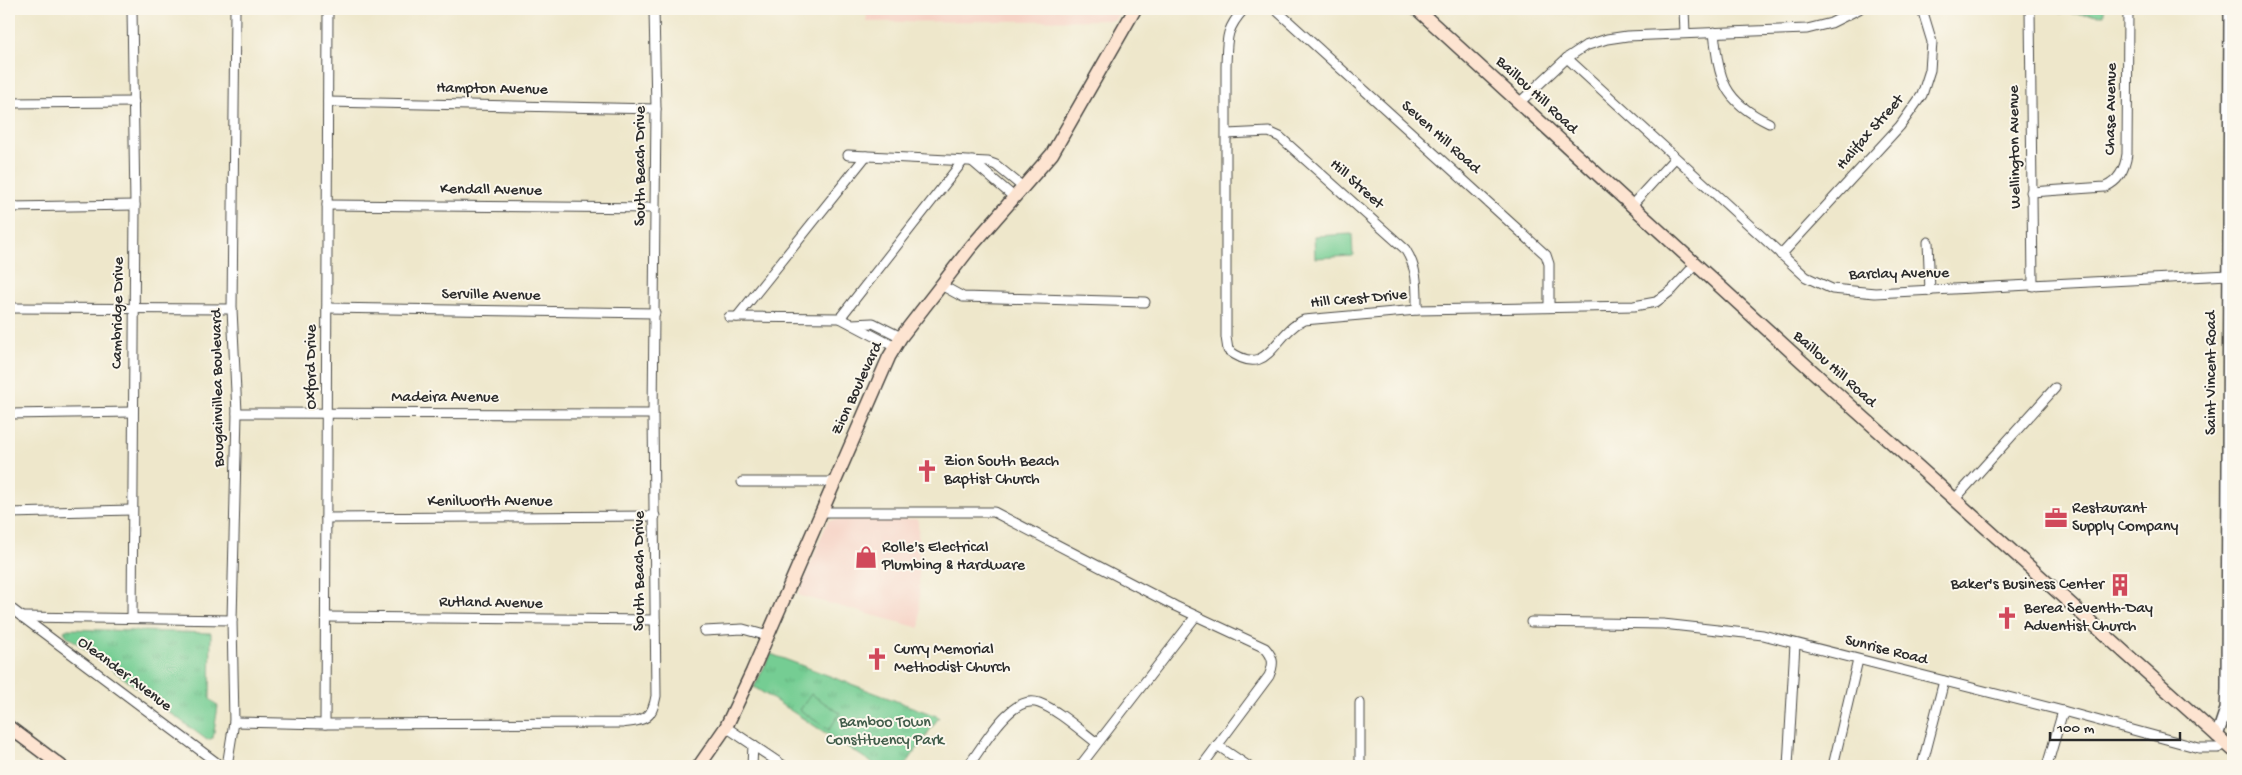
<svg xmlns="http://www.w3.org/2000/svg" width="2242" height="775" font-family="'Gochi Hand',sans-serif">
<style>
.built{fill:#f6d2c5}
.park{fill:url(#park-tufts);stroke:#507c5f}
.pitch{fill:#74cd93;stroke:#507c5f}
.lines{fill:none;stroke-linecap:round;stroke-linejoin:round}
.minor-casing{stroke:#484743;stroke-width:11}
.tertiary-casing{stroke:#484743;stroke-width:14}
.secondary-casing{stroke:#484743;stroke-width:15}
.minor{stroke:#fff;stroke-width:9}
.tertiary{stroke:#fff;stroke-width:11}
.secondary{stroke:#fde4d1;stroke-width:12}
.labels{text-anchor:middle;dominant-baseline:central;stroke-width:4;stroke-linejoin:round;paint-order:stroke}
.street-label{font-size:16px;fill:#2b2b2b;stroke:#fbf7ec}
.poi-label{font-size:16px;fill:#2b2b2b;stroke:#fbf7ec;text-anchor:start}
.park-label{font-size:16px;fill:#415c4a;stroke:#fbf7ec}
</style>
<defs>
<pattern id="park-tufts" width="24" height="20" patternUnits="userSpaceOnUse" patternTransform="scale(1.25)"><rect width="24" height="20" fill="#74cd93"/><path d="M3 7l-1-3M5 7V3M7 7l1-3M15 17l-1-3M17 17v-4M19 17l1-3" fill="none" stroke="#65b07f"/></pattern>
</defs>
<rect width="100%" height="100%" fill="#fbf7ec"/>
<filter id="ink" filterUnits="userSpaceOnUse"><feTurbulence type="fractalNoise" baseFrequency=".02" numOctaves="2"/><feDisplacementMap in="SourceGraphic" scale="10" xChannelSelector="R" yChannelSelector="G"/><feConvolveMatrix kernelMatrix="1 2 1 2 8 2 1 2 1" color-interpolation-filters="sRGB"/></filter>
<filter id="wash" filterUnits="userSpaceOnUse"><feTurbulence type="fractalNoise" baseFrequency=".0096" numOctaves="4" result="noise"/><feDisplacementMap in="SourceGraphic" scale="20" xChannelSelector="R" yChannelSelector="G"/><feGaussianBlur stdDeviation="1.12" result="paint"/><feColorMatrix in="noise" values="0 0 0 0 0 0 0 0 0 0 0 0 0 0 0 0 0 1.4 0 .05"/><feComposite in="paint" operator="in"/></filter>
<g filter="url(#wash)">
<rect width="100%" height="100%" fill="#eee7cb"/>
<g class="built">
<polygon points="866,9 1121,9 1115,20 867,22"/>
<polygon points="918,519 920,628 798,595 828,520"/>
</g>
<g class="park">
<polygon points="68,629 211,633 210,699 218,706 213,738 207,740 66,635 64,631"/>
<polygon points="771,654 939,717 905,766 877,766 754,687"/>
</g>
<g class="pitch">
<polygon points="2059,9 2104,9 2104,15 2059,13"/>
<polygon points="1352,234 1353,256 1315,258 1314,236"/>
<polygon points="811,694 840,713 829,730 800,710"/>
</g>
</g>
<g filter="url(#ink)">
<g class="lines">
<defs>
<g id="minor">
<polyline points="132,9 135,205 132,618"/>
<path d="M1244,9C1225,30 1227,39 1226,67V337L1228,350C1270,381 1272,334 1304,320L1417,310L1634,306L1656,302L1672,290L1695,265"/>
<polyline points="1275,9 1546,255 1549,264 1549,306"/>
<polyline points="1684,9 1685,33"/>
<polyline points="2030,9 2033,286"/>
<path d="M1714,32C1719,80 1723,101 1769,123"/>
<polyline points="1567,58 1806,277 1832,289 1875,293 2229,275"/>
<polyline points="328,102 656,109"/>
<polyline points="9,103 134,102"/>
<polyline points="1519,103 1567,58 1585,46 1607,39 1627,36 1807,29 1831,23 1859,9"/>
<path d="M1227,134L1269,132L1280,137L1405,249C1418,269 1417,287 1417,310"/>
<polyline points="848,155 988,162 996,165 1024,188"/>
<polyline points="972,161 1015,198"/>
<path d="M2031,192L2105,187C2119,181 2125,169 2127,154L2128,9"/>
<polyline points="327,205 655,208"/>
<polyline points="1631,206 1675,158"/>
<polyline points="9,207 135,205"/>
<polyline points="1928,242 1930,291"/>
<polyline points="1781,255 1900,126 1922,95 1930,70 1932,42 1922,9"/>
<polyline points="941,285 963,297 1145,302"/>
<polyline points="9,308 232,309"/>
<polyline points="327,308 655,313"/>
<polyline points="729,317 840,318 895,347"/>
<polyline points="737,317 866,156"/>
<polyline points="840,318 963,161"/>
<polyline points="852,324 873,323 901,337"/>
<polyline points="237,413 653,414"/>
<polyline points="9,414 132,412"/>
<polyline points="742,482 834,482"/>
<polyline points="1954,500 2055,388"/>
<path d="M822,512H994L1175,606L1265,648C1274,658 1274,664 1269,676L1202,766"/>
<polyline points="9,513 132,510"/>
<polyline points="326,518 655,516"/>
<polyline points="9,607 221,766"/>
<polyline points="22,617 232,620"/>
<polyline points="326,617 655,620"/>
<polyline points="1531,622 1663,624 1763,635 2063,711 2199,748 2218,748 2226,744"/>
<polyline points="704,631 743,629 768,636"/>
<polyline points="1360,703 1360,766"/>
<path d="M234,722L325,724L622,723C644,720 652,720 656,696L653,414L656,109L654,9"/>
<polyline points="325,724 328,9"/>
<polyline points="726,727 784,766"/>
<polyline points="1217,745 1248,766"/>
<polyline points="227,766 234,722 232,620 237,413 232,309 235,9"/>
<polyline points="752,766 753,745"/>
<path d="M968,766C983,747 1011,693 1039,703C1058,710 1081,731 1097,743"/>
<polyline points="1080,766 1196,616"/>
<polyline points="1788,766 1795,644"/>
<polyline points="1833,766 1858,660"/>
<polyline points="1922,766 1944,681"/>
<polyline points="2047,766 2063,711"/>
</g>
<polyline id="tertiary" points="2217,736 2226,709 2227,689 2230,9"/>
<g id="secondary">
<polyline points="1417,9 1832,389 2233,750"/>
<polyline points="9,727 61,766"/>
<polyline points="699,766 726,727 752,672 889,357 901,337 970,248 1052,154 1135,9"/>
</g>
</defs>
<use href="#minor" class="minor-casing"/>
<use href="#tertiary" class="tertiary-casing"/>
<use href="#secondary" class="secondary-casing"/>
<use href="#minor" class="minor"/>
<use href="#tertiary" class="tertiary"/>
<use href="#secondary" class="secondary"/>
</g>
</g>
<defs>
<symbol id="church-bare" viewBox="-9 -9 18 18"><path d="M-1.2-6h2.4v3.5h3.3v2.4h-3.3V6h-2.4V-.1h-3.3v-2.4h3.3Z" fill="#d1495b" stroke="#fbf7ec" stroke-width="2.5" paint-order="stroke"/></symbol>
<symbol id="office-bare" viewBox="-9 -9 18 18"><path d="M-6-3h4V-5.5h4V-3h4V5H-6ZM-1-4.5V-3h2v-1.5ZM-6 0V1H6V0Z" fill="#d1495b" stroke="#fbf7ec" stroke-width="2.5" paint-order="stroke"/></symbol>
<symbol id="shop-bare" viewBox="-9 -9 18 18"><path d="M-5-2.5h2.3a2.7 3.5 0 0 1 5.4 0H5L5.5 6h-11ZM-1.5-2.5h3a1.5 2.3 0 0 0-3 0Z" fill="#d1495b" stroke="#fbf7ec" stroke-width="2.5" paint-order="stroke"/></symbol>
<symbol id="building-bare" viewBox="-9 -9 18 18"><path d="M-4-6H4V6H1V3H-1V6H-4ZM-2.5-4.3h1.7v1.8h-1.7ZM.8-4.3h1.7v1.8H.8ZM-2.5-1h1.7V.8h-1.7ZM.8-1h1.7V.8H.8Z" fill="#d1495b" stroke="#fbf7ec" stroke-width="2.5" paint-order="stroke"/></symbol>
</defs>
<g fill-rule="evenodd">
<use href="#church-bare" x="911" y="455" width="32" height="32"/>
<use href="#office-bare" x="2040" y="502" width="32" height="32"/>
<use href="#shop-bare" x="850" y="541" width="32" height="32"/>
<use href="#building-bare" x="2104" y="569" width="32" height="32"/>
<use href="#church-bare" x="1991" y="602" width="32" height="32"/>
<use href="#church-bare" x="861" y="643" width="32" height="32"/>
</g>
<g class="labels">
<g class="street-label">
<text transform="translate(492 90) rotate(1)">Hampton Avenue</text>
<text transform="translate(1536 96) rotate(43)">Baillou Hill Road</text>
<text transform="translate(2112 109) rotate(-89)">Chase Avenue</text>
<text transform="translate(1871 133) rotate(-49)">Halifax Street</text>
<text transform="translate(1440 138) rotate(42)">Seven Hill Road</text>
<text transform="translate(2016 147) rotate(-91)">Wellington Avenue</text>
<text transform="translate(641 166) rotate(-90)">South Beach Drive</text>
<text transform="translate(1356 185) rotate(42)">Hill Street</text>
<text transform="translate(491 191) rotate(1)">Kendall Avenue</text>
<text transform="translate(1899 275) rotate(-1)">Barclay Avenue</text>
<text transform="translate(491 296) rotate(1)">Serville Avenue</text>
<text transform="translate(1359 300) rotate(-5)">Hill Crest Drive</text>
<text transform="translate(119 313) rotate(-89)">Cambridge Drive</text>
<text transform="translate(312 367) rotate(-90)">Oxford Drive</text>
<text transform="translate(1834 370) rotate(42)">Baillou Hill Road</text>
<text transform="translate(2212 373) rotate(-90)">Saint Vincent Road</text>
<text transform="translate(219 388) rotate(-91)">Bougainvillea Boulevard</text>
<text transform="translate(858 389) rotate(-65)">Zion Boulevard</text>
<text x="445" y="398">Madeira Avenue</text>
<text x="490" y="502">Kenilworth Avenue</text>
<text transform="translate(640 571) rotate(-90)">South Beach Drive</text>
<text transform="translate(491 604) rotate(1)">Rutland Avenue</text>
<text transform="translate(1886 651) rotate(14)">Sunrise Road</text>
<text transform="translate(124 675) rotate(37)">Oleander Avenue</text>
</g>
<g class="poi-label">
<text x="944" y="462">Zion South Beach<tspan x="944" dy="18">Baptist Church</tspan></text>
<text x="2072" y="509">Restaurant<tspan x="2072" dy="18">Supply Company</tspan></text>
<text x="882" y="548">Rolle's Electrical<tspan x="882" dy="18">Plumbing &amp; Hardware</tspan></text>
<text x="2104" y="585" text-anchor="end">Baker's Business Center</text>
<text x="2024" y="609">Berea Seventh-Day<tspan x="2024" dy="18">Adventist Church</tspan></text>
<text x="894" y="650">Curry Memorial<tspan x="894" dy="18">Methodist Church</tspan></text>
</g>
<g class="park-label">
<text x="885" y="723">Bamboo Town<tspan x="885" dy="18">Constituency Park</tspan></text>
</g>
</g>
<rect width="2242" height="775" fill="none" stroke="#fbf7ec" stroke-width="30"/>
<path d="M2050 732v8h130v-8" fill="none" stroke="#2b2b2b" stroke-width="2.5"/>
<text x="2057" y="732" font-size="15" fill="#2b2b2b" stroke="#fbf7ec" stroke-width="4" paint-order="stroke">100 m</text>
</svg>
